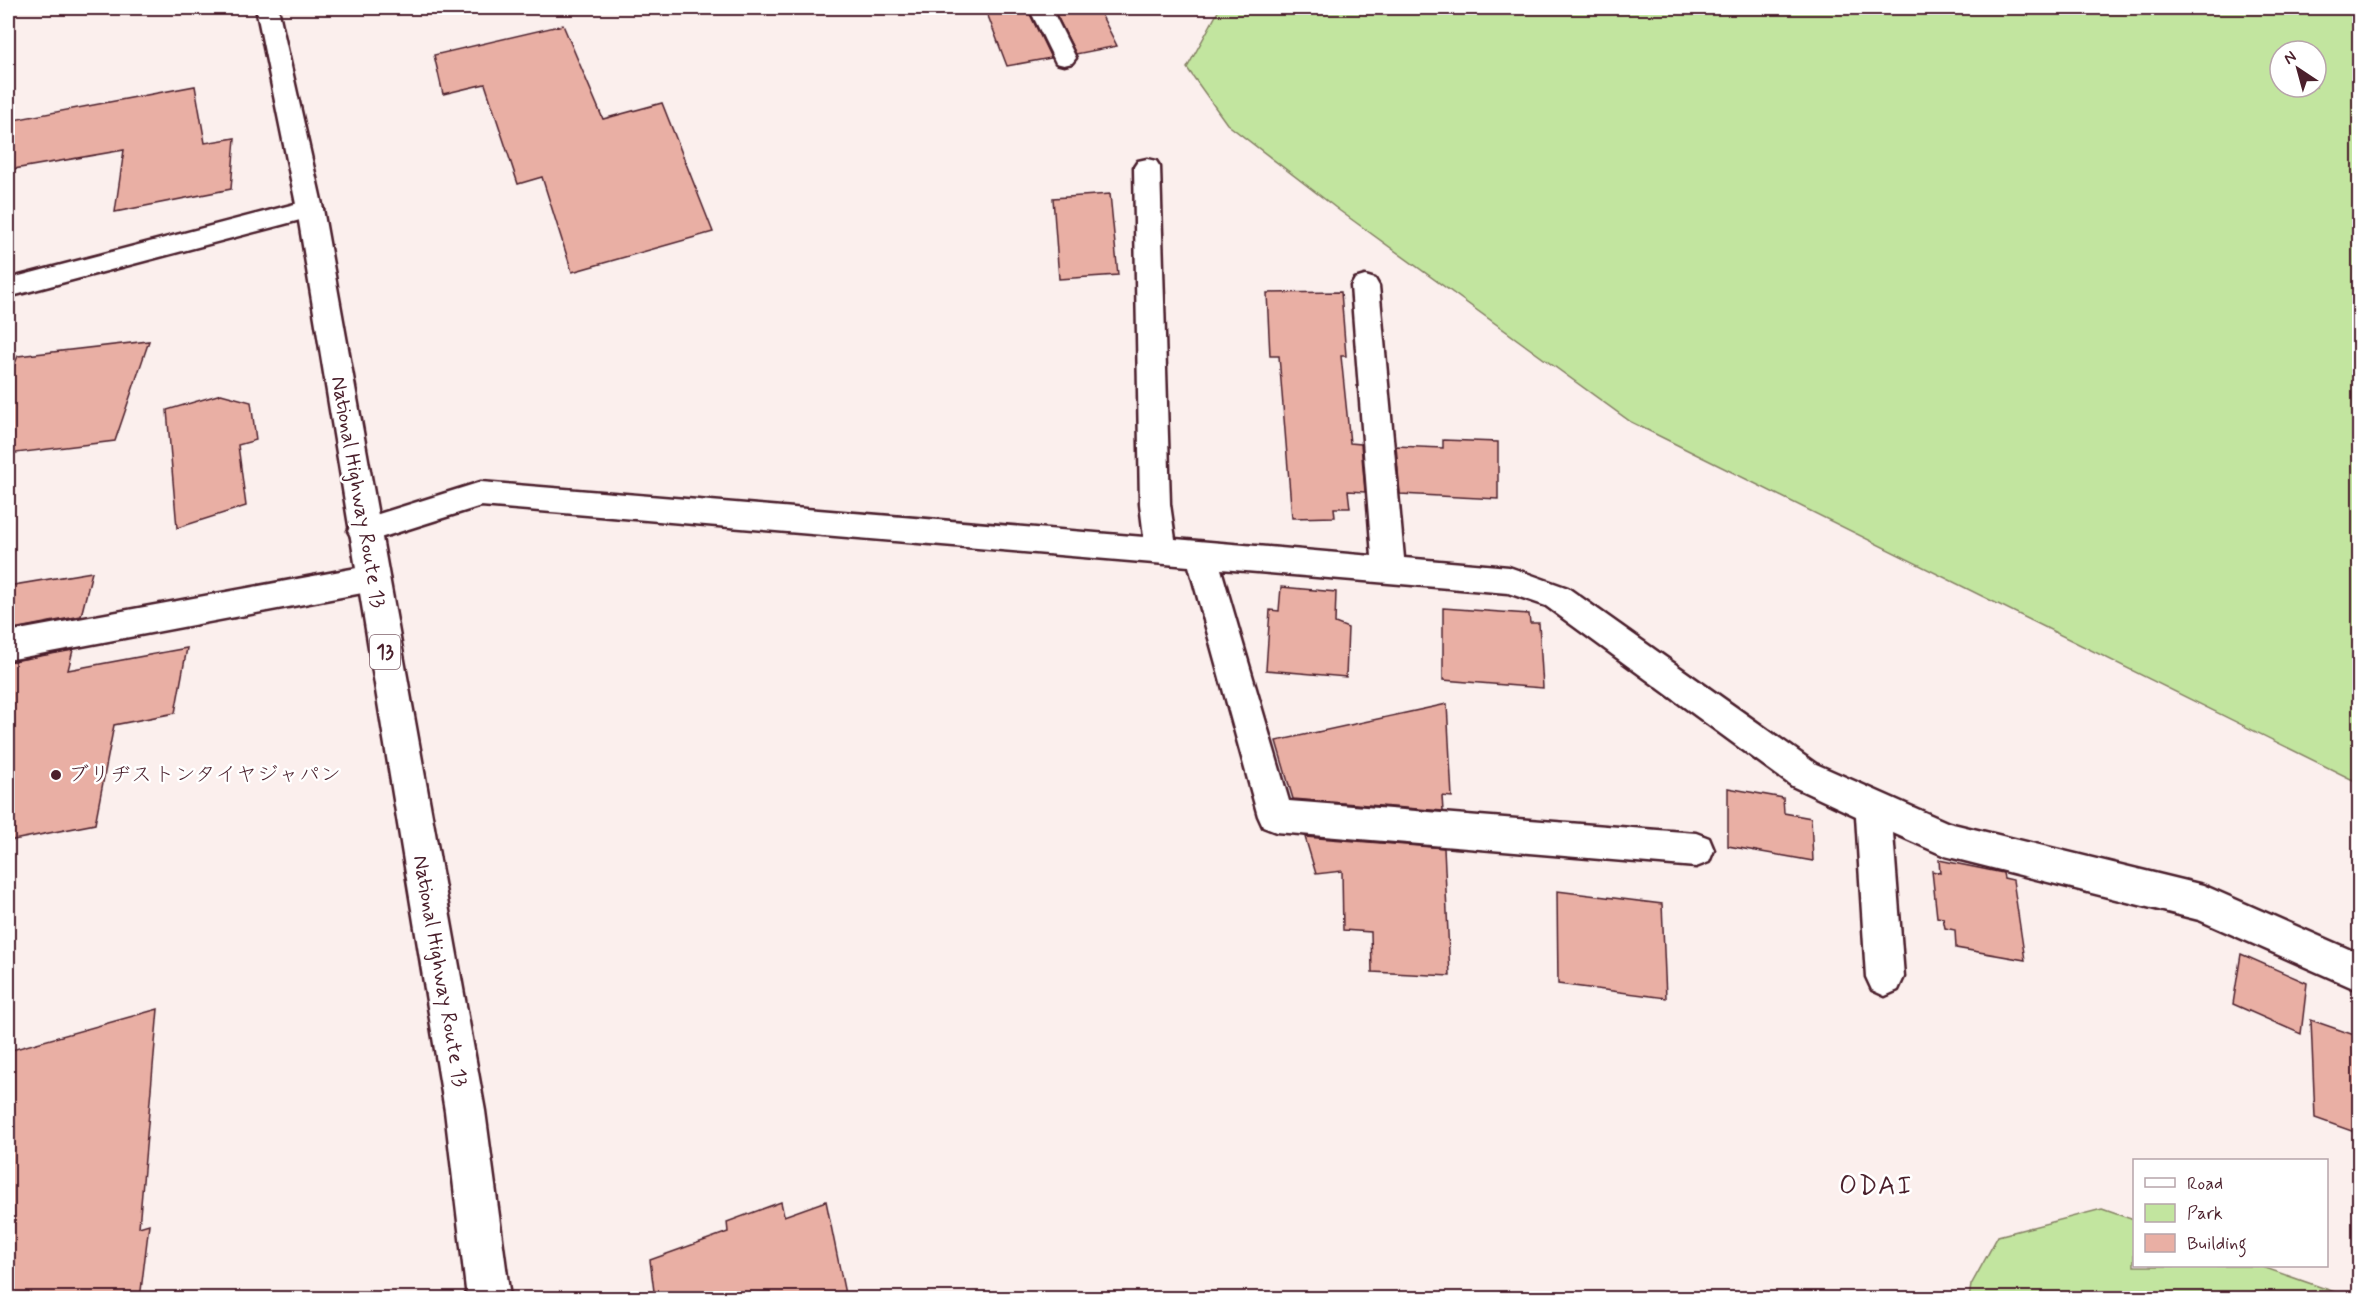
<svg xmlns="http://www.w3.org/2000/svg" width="2367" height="1306" font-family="Mynerve,'Klee One',sans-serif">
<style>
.green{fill:#c2e59f;stroke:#868265;stroke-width:1.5;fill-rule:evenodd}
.building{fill:#e9afa4;stroke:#4a1f2b;stroke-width:1.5}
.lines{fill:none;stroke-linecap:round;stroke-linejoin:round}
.minor-casing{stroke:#4a1f2b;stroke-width:5}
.highway-casing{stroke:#4a1f2b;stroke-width:5}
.minor{fill:#fff;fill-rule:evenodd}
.highway{fill:#fff;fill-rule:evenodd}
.poi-dot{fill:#4a1f2b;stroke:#fff;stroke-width:2}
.labels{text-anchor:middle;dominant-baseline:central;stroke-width:5;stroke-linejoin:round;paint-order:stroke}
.shield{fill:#fff;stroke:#80626b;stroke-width:1.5}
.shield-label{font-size:20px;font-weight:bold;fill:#4a1f2b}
.street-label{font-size:21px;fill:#4a1f2b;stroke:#fff}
.poi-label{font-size:21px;fill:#4a1f2b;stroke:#fff;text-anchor:start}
.near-neighbourhood-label{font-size:27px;letter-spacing:1.5px;fill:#4a1f2b;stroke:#fff}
</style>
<rect width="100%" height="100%" fill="#fbefed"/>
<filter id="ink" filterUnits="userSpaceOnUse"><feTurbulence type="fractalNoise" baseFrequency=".0167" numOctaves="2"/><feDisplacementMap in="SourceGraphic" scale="12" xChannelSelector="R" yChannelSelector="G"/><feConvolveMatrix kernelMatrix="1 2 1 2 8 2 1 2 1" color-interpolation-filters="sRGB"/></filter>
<g filter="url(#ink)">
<g class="green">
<path d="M1220,8H2359V783L1631,422L1340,211L1227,124L1187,68ZM2280,51H2316V87H2280Z"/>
<polygon points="2102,1209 2134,1220 2134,1266 2260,1266 2352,1298 1969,1298 1971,1285 1998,1236"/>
</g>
<g class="building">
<polygon points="985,8 1027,8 1051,58 1007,66"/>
<polygon points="1053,8 1098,8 1117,46 1076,54"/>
<polygon points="563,25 603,119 662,103 713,232 572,272 542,177 518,184 485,84 443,94 434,55"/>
<polygon points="195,86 205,143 235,138 231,189 115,212 124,150 8,170 8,121"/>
<polygon points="1110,194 1118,275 1059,279 1053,198"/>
<polygon points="1341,292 1346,356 1341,356 1350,443 1361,444 1365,492 1348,491 1350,508 1334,508 1335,517 1292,518 1279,356 1270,356 1267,293"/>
<polygon points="149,341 115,441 8,454 8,381 18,356"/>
<polygon points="221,394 251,402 256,440 238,445 246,506 177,528 167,410"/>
<polygon points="1443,440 1498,442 1498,499 1400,494 1396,446 1443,448"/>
<polygon points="92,572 81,616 8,630 8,586"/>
<polygon points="1281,587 1336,592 1335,623 1348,628 1346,677 1266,670 1270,610 1279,611"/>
<polygon points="1443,608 1529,614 1530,623 1539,623 1543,688 1443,680"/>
<polygon points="187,648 175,713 114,725 95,824 8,841 8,662 73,650 68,670"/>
<polygon points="1447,704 1452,797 1442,796 1443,811 1293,799 1276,741"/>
<polygon points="1728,788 1783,798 1784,813 1811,818 1813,861 1728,846"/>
<polygon points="1305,837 1444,848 1450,976 1372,972 1371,932 1343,930 1342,871 1316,874"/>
<polygon points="1939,860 2003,873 2004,878 2013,880 2025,960 1956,948 1955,930 1945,928 1943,918 1937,917 1932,871 1940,873"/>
<polygon points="1557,891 1662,904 1666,998 1558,984"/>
<polygon points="2241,954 2307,983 2301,1034 2233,1004"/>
<polygon points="158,1009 139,1227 149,1224 140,1299 8,1299 8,1051"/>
<polygon points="2311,1020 2360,1037 2360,1134 2315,1118"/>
<polygon points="826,1201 846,1299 655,1299 650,1260 728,1232 727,1222 781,1202 784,1216"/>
</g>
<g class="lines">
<defs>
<g id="minor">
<polygon points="1029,8 1051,8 1076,58 1072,63 1064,65 1056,63"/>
<polygon points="1147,159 1156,161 1160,167 1170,504 1175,539 1372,556 1351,286 1355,279 1365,276 1375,279 1379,286 1404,558 1509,567 1568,588 1816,764 1949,823 2203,885 2360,954 2360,991 2199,920 1945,856 1893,833 1904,977 1898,990 1885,996 1872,990 1866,977 1856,816 1792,786 1546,606 1508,593 1221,569 1289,801 1696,833 1709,838 1714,850 1709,862 1696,867 1276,832 1263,827 1258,816 1189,566 481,506 364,543 353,540 348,531 353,522 481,482 1144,537 1140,504 1134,167 1138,161"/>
<polygon points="310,200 319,203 323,209 319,215 8,297 8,279"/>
<polygon points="373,565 384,569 389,578 384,587 373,591 8,660 8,632"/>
</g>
<polygon id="highway" points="256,8 278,8 323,209 485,1111 510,1298 467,1298 445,1111 297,209"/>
</defs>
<use href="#minor" class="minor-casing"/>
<use href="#highway" class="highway-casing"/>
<use href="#minor" class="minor"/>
<use href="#highway" class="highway"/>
</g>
</g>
<circle class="poi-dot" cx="56" cy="775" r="6"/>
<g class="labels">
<rect class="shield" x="370" y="635" width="30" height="34" rx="4.5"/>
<g class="shield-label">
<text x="385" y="652">13</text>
</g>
<g class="street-label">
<text transform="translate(358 492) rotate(80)">National Highway Route 13</text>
<text transform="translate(440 971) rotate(80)">National Highway Route 13</text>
</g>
<g class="poi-label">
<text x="68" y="775">ブリヂストンタイヤジャパン</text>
</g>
<g class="near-neighbourhood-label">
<text x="1876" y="1186">ODAI</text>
</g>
</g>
<rect width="2367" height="1306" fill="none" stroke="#fff" stroke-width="30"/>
<rect x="15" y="15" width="2337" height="1276" fill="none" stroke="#4a1f2b" stroke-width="2" filter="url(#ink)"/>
<rect x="2133" y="1159" width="195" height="108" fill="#ffffff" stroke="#b7a5aa" stroke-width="1.5"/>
<rect x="2145" y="1178" width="30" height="9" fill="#ffffff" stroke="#b7a5aa" stroke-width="1.5"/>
<text x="2187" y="1189" font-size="18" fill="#4a1f2b">Road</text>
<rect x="2145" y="1204" width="30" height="18" fill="#c2e59f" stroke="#b7a5aa" stroke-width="1.5"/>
<text x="2187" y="1219" font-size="18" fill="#4a1f2b">Park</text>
<rect x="2145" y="1234" width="30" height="18" fill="#e9afa4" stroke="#b7a5aa" stroke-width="1.5"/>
<text x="2187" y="1249" font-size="18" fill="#4a1f2b">Building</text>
<g transform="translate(2298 69) rotate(324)"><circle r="28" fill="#ffffff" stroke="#b7a5aa" stroke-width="1.5"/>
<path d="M0-4.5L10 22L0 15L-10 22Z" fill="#4a1f2b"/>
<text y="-9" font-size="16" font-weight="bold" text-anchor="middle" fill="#4a1f2b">N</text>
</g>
</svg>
